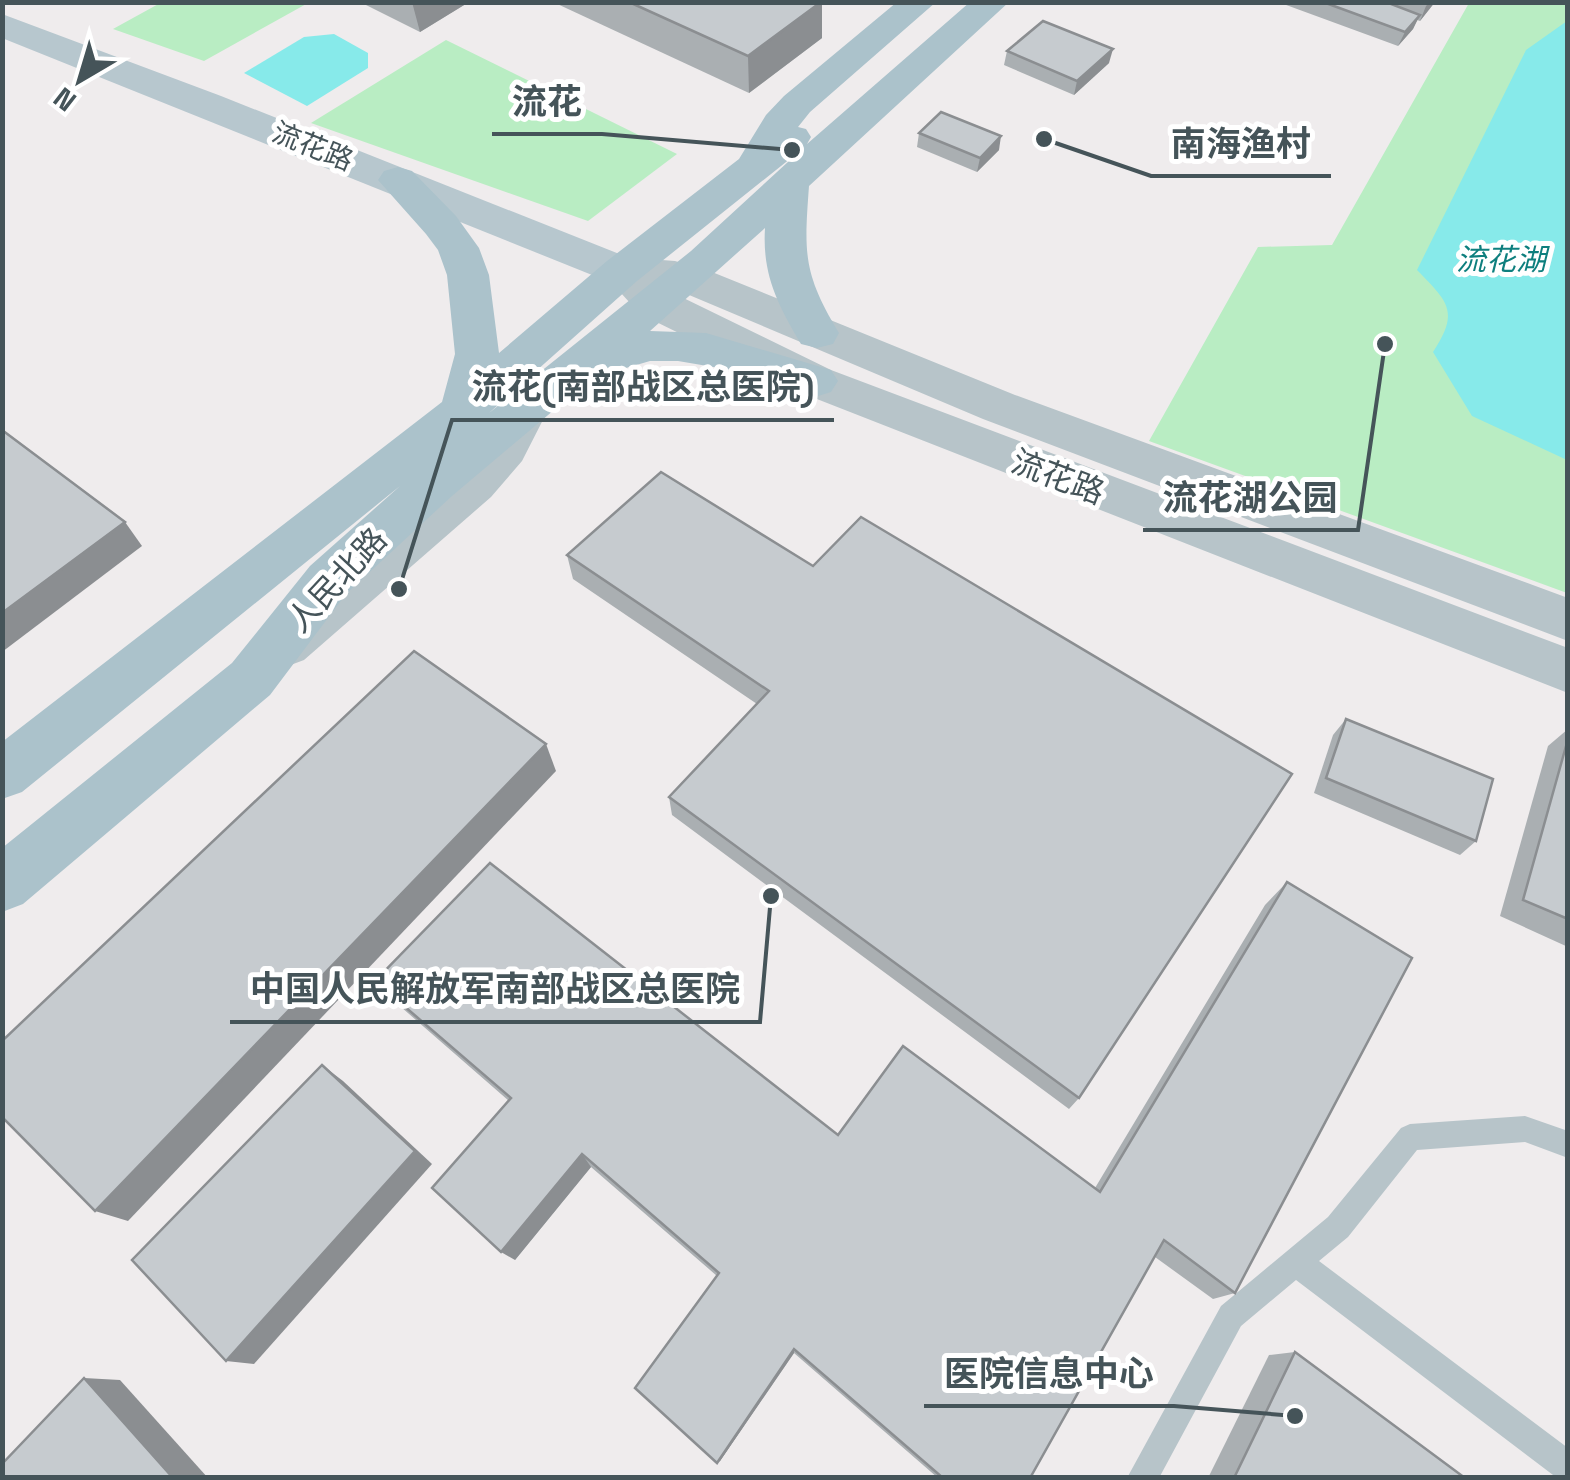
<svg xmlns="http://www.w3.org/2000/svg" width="1570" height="1480" font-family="'Space Grotesk','Noto Sans SC',sans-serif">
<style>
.green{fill:#b9edc3}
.water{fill:#87eaea}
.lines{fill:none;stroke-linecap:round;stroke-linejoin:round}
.service{fill:#b7c4c9;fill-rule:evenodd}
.minor{fill:#b7c4c9;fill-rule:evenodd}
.tertiary{fill:#b7c4c9;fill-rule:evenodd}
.secondary{fill:#b7c7ce;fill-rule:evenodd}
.primary{fill:#abc2cb;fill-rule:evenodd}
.wall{fill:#aaafb2}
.shaded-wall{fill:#8b8e91}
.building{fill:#c6cbcf;stroke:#8b8e91;stroke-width:2.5}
.labels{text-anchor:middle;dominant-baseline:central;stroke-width:10;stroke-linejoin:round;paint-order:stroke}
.far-street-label{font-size:28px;fill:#455459;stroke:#fff}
.far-water-label{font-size:30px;font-style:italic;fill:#0e7f7e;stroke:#fff}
.street-label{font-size:32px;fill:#455459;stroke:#fff}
.leader{fill:none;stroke:#455459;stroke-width:4}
.callout-dot{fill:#455459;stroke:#fff;stroke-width:4}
.callout-label{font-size:35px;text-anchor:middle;font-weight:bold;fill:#455459;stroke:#fff;stroke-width:10;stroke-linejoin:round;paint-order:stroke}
</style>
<rect width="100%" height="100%" fill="#efeced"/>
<g class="green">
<polygon points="162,2 308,2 308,3 204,61 113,29"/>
<polygon points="1469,3 1567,3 1567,593 1149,441 1258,247 1332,245"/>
<polygon points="446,40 677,154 588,221 311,123"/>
</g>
<g class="water">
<path d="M1567,21V460L1472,416L1433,352C1460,311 1448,302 1417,270L1526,50Z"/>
<polygon points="334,34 368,53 368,68 307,106 244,73 304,37"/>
</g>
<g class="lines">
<polygon class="service" points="1525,1116 1568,1131 1568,1158 1525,1142 1417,1150 1348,1237 1319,1261 1568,1448 1568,1478 1557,1478 1296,1280 1241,1326 1159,1478 1127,1478 1221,1306 1328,1217 1401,1128 1410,1124"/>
<polygon class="minor" points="528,396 542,400 548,410 522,461 491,497 304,660 288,666 272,660 265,647 272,634 461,475 492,441 514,400"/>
<polygon class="tertiary" points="622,257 675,261 712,272 1015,395 1568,598 1568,641 983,419 682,292 665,289 831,370 1568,648 1568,693 799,392 640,314 601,271 607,261"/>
<polygon class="secondary" points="2,14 221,96 637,261 643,271 637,281 622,285 607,281 2,38"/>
<path class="primary" d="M897,2H936L810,112L798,127L806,129L811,137L807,144L970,2H1009L809,186C804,254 803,273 839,333L833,344L817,348L801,344C778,305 762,275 765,228L650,331L706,333L831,370L838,381L831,392L815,397L731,370L678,361H650L592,378L452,496L346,594L270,695L23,904L2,912V848L232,663L310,566L400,486L22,792L2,799V742L442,402L455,354L447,275L438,250L426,234L378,180L384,171L398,167L412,171L456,216L479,248L489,275L499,353L607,261L739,159L766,115L784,96ZM801,150L691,251L489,413L637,281Z"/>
</g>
<g class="wall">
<polygon points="360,2 469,2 420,32"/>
<polygon points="553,2 822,2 822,38 749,93"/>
<polygon points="1278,2 1435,2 1420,21 1417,20 1413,29 1398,46"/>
<polygon points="1007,51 1109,63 1074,95 1004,65"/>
<polygon points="919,133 999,150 977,172 917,147"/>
<polygon points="661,472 1079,1098 1069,1109 672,815 669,797 757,704 573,579 567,555"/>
<polygon points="1346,719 1476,841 1460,855 1314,793 1333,735"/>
<polygon points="1568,729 1568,947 1500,916 1548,746"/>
<polygon points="1287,882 1235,1293 1213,1299 1155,1257 1030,1478 938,1478 794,1353 720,1461 717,1276 591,1167 515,1260 509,1101 393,1000 375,981 838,1135 1095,1188 1265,905"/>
<polygon points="1295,1352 1465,1478 1208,1478 1269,1355"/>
</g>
<g class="shaded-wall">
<polygon points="412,2 469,2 420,32"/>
<polygon points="821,2 822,2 822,38 749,93 748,56"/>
<polygon points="1430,2 1435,2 1420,21 1426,6"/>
<polygon points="1420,15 1413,29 1398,46 1405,32"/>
<polygon points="1113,49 1109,63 1074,95 1077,81"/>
<polygon points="1001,136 999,150 977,172 980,158"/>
<polygon points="125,522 142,546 2,652 2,613"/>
<polygon points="546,744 556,771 128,1221 95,1211"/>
<polygon points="322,1065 343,1081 432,1164 254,1364 226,1361"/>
<polygon points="582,1154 591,1167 515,1260 501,1252"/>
<polygon points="794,1349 794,1353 720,1461 717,1463"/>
<polygon points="84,1378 120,1380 208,1478 173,1478"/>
</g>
<g class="building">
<polygon points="629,2 821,2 748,56"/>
<polygon points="1323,2 1386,2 1420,15 1405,32"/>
<polygon points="1043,21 1113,49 1077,81 1007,51"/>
<polygon points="941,112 1001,136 980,158 919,133"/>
<polygon points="2,430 125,522 2,613"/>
<polygon points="661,472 813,566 861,517 1292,774 1079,1098 669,797 769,691 567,555"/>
<polygon points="414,651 546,744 95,1211 2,1117 2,1041"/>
<polygon points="1346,719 1493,779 1476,841 1326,778"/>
<polygon points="1568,739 1568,919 1523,900"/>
<polygon points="490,863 838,1135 903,1046 1100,1192 1287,882 1412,958 1235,1293 1164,1240 1030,1478 943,1478 794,1349 717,1463 635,1388 719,1273 582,1154 501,1252 432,1188 511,1098 375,981"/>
<polygon points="322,1065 415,1151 226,1361 132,1260"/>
<polygon points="1295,1352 1465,1478 1234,1478"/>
<polygon points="84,1378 173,1478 2,1478 2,1464"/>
</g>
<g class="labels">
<g class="far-street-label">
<text transform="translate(313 146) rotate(22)">流花路</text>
</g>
<g class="far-water-label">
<text x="1501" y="259">流花湖</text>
</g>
<g class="street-label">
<text transform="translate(1058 477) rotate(21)">流花路</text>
<text transform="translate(337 580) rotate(-47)">人民北路</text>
</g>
</g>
<path class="leader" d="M792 150L602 134H492M1044 139L1151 176H1331M399 589L452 420H834M1385 344L1358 530H1143M771 896L760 1022H230M1295 1416L1174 1406H924"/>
<g class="callout-dot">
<circle cx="792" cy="150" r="10"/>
<circle cx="1044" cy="139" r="10"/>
<circle cx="399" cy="589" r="10"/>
<circle cx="1385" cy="344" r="10"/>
<circle cx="771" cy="896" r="10"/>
<circle cx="1295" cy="1416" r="10"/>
</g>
<g class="callout-label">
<text x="547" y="114">流花</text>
<text x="1241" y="156">南海渔村</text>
<text x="643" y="399">流花(南部战区总医院)</text>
<text x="1250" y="510">流花湖公园</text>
<text x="495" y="1001">中国人民解放军南部战区总医院</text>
<text x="1049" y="1386">医院信息中心</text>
</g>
<rect width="1570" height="1480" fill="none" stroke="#455459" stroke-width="10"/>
<g transform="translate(80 80) rotate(218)" stroke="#ffffff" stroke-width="8" paint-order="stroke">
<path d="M0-8L18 38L0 25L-18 38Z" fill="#455459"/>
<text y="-15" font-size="28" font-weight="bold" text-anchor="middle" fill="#455459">N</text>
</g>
</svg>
